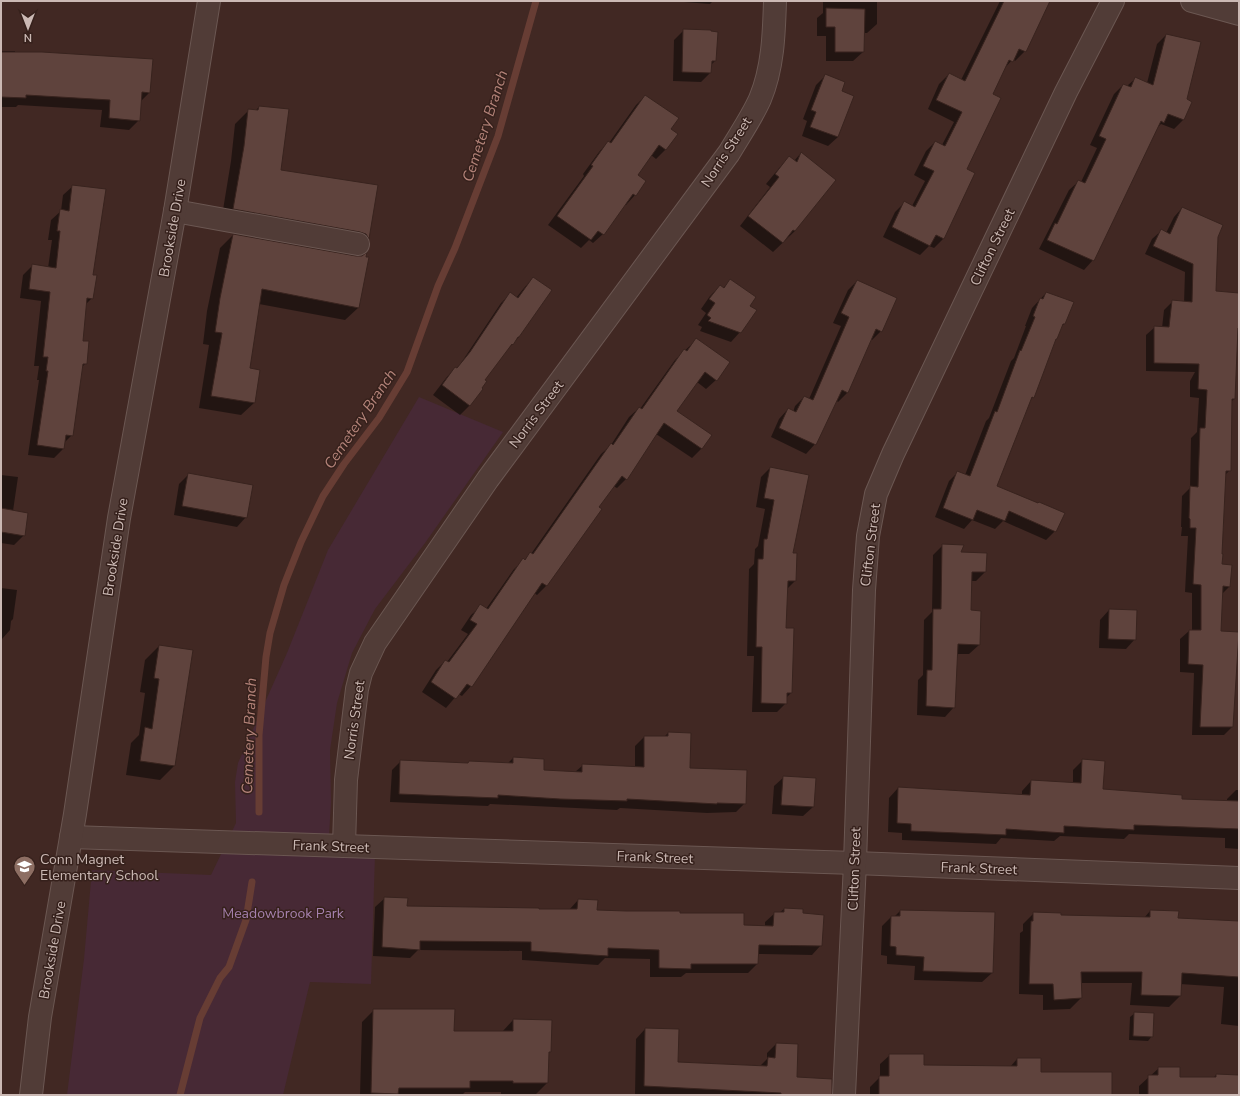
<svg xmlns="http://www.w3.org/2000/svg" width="1240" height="1096" font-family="'Nunito Sans',sans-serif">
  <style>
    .green { fill: #472935 }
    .shadow { fill: #0007 }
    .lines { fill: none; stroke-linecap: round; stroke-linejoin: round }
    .stream { stroke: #673d34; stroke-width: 7 }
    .building { fill: #5f433d; stroke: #38231e }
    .minor-casing { stroke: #6b5752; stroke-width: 24 }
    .tertiary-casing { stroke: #6b5752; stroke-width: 24 }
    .minor { stroke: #513c37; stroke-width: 22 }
    .tertiary { stroke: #513c37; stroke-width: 22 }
    .labels { text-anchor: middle; stroke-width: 3; stroke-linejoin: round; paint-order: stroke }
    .street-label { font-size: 14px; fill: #cbb9b4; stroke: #36211c }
    .poi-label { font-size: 14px; fill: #cbb9b4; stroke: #36211c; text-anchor: start }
    .park-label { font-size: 14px; fill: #a580ad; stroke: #36211c }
    .water-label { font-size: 15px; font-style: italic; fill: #b5847a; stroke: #36211c }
  </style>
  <rect width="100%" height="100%" fill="#412823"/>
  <polygon class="green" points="419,397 503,432 425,543 375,609 352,653 337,703 330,750 331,802 328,853 375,854 371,984 310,982 283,1095 67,1095 84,959 92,870 211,875 236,823 235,782 238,763 287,653 328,550"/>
  <g class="shadow">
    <polygon points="671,1 713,1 710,4"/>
    <polygon points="823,1 877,1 877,24 867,33 863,33 863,52 853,61 826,61 826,36 817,36 817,18 823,13"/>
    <polygon points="1000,1 1039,1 1025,51 1015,61 1013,59 1003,70 992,95 966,170 974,173 943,239 934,248 929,246 920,255 883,237 895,212 904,203 912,206 925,181 914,175 926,151 935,142 942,145 954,122 928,109 939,84 949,74 961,80"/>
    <polygon points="684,30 715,61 711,65 710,73 701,82 673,81 674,40"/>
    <polygon points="1166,35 1185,100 1191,102 1183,120 1174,129 1161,124 1157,128 1093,260 1084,270 1039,249 1069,190 1079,181 1081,182 1097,148 1090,145 1114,94 1123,85 1127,86 1136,78 1147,83 1157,44"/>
    <polygon points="1,51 15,51 15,52 149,93 140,102 139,120 129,130 100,127 102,110 18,105 16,107 1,107"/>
    <polygon points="825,76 841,92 838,137 828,146 802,136 807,121 803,119 816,85"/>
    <polygon points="645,96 669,130 666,149 656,159 651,155 637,176 635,195 626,205 624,204 603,234 593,243 589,240 581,248 548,225 584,176 583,174 599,152 608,142 609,143 636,105"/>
    <polygon points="259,107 280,171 377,186 368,238 355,251 221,222 231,161 235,124 249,110 255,111"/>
    <polygon points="801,153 795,231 773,252 740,226 770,187 766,184 780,167 789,157 794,161"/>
    <polygon points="73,186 92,276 92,298 85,305 81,342 86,363 81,368 72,435 64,443 63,449 54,458 28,455 39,380 37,380 39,366 34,366 41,301 20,298 23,275 33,265 48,268 52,240 48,240 51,220 61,211 63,195"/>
    <polygon points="1182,208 1213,337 1239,294 1239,337 1237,337 1234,399 1231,402 1230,470 1224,476 1221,565 1230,586 1222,594 1220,632 1232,727 1224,735 1192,735 1194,673 1180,672 1180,639 1189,631 1192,631 1192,593 1185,592 1188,536 1181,536 1182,527 1181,527 1182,496 1190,488 1191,438 1197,432 1199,398 1190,397 1190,381 1195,372 1146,371 1146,335 1155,327 1162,328 1164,310 1173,301 1184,303 1185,272 1145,254 1152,239 1161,231 1166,233 1174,217"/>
    <polygon points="233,235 358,308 345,320 259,304 249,369 254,403 241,415 199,408 209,345 203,344 207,311 220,248"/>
    <polygon points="533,278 519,337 506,351 484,380 470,405 460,415 433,395 446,378 455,368 456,369 461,363 501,303 510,294 516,298 524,288"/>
    <polygon points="730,281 749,306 740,332 731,342 700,331 702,327 698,325 706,313 701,309 710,296 720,286 723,288"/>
    <polygon points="857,281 881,331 872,340 870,339 847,393 838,402 836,400 815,444 806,454 771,437 779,419 788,409 793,412 795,406 804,397 809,399 841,326 833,323 848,290"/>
    <polygon points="1046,293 1064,324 1061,327 1055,340 1033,397 1030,401 996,487 1055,531 1046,540 1003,521 995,529 972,520 964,529 935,517 949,481 958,472 965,475 986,421 989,418 1011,361 1014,358 1026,326 1025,326 1032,308"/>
    <polygon points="696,340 716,380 706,389 697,382 675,411 710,435 701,449 692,458 656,434 626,479 617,488 613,486 597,507 577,542 546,586 537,595 534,593 471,686 462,696 458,694 446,708 422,692 436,670 445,661 447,662 468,634 461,630 471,615 481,606 486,609 514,569 531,554 601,454 611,445 629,417 639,408 640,409 675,360"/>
    <polygon points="770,468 795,581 787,589 785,629 791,693 786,698 786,703 777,712 752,712 754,656 747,656 749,569 754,564 755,549 758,546 765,509 756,507 761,477"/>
    <polygon points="1,475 18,477 13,511 24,535 14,545 1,543"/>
    <polygon points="188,475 246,517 237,527 174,515 179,484"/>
    <polygon points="943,545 960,553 985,572 976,581 971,581 970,611 979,645 969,654 957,654 954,707 945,717 917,715 918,680 923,675 924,620 932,612 933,555"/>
    <polygon points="1,588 17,590 13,619 11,621 10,630 2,639"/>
    <polygon points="1109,610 1135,639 1126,649 1099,648 1100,620"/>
    <polygon points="159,646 192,651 174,766 160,780 126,775 131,743 139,735 145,693 140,692 145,660"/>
    <polygon points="668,733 689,769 745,803 736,812 707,813 620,808 617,810 490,804 488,806 390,802 392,770 401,761 467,764 469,762 508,763 513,758 543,771 575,772 582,766 635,767 635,746 644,737 664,737"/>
    <polygon points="1083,760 1102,790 1180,800 1227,802 1227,799 1236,790 1239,790 1239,849 1225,848 1225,838 1129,834 1124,839 1060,836 1054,841 1001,838 996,844 902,840 902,833 888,832 889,798 898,788 1022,795 1022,791 1031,781 1073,784 1073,770"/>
    <polygon points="784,777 813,807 803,816 772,814 774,786"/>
    <polygon points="385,898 406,907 538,910 569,910 578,900 596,911 679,914 743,926 765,927 765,922 775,913 779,913 784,909 802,914 821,945 812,955 758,954 758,963 748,973 686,973 681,977 650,977 650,959 605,958 598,965 522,960 522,951 418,950 410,958 373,956 375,907"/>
    <polygon points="900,911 992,973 982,982 914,980 915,966 887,964 887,956 881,955 882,926 891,917 894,917"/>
    <polygon points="1150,911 1176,919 1239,922 1239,1026 1221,1024 1224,987 1180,984 1180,996 1169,1007 1130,1005 1132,983 1080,983 1081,998 1070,1009 1043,1010 1043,995 1019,994 1020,933 1023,931 1023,924 1034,913 1060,916 1144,918"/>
    <polygon points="374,1010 453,1032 502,1032 513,1020 550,1051 548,1054 547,1083 536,1094 501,1094 501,1092 465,1092 462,1095 360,1095 362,1022"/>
    <polygon points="1135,1013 1152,1036 1148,1041 1129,1040 1130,1017"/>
    <polygon points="645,1029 677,1063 759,1067 767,1059 767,1053 776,1044 807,1095 635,1095 636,1039"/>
    <polygon points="890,1055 923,1066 1010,1067 1017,1059 1040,1073 1111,1095 870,1095 870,1087 880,1077 880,1064"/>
    <polygon points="1159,1068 1179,1078 1213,1078 1216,1075 1239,1076 1239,1095 1139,1095 1139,1086"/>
  </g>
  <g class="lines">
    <g class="stream">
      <polyline points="259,812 259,735 266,657 270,633 284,585 301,542 323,496 344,464 379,418 407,372 438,286 455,248 498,136 536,1"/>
      <polyline points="180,1095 200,1018 220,978 229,967 246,920 252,882"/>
    </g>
  </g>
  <g class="building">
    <polygon points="1004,1 1050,1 1026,52 1019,49 1013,62 1009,60 993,94 1001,98 967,169 975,173 944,239 936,235 930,246 892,227 904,201 915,207 934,171 923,166 935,141 945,146 962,112 936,100 949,73 965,81"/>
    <polygon points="826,8 865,9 864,52 835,52 835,27 826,27"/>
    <polygon points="683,29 711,30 711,31 718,32 716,61 712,61 711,73 682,72"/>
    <polygon points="1166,34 1201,42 1187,99 1192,102 1184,120 1168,114 1164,123 1161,121 1094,261 1047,240 1055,223 1057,224 1078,180 1085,183 1106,139 1099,136 1123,84 1131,87 1135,77 1153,85"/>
    <polygon points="1,52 42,52 153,59 150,93 142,92 140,121 109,118 110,100 26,95 26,98 1,97"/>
    <polygon points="825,74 845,82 842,91 854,96 838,137 810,127 816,112 811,110"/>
    <polygon points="645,95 679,118 671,129 678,134 666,150 659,145 638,175 646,181 636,196 633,194 604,235 598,231 591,240 557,216 593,166 591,165 608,141 611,143"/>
    <polygon points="259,106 289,109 281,170 378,185 369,239 366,234 360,232 233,209 244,146 248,109 258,110"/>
    <polygon points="801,152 836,180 795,231 793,230 783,243 748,216 779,177 775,174 789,156 797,162"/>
    <polygon points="72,185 106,189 93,275 97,275 93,299 87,298 83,341 89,341 87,364 83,364 73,436 66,435 64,449 37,445 48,371 46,371 48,357 43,357 50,292 29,289 32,264 56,268 60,231 57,231 60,209 69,211"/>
    <polygon points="1182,207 1223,225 1218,237 1216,291 1239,293 1239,328 1238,328 1235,399 1232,399 1231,471 1226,471 1222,554 1223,554 1222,564 1232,565 1230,587 1223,586 1221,631 1239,632 1233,727 1200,727 1203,665 1188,664 1189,630 1201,630 1201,585 1193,584 1196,528 1190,528 1190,519 1189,518 1190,486 1198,487 1200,428 1205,428 1207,390 1198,389 1199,364 1154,363 1154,326 1169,327 1172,300 1192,302 1193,264 1153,246 1161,229 1170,234"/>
    <polygon points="233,234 356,256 362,256 367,252 366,257 369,257 359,308 262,289 250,368 260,370 255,403 211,396 222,333 215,332 220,298"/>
    <polygon points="533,277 552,290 519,337 518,337 513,345 512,344 485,380 487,381 482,388 483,389 470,406 442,385 455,367 457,368 470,352 510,292 518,298"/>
    <polygon points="730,279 756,297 750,306 757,310 741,333 708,321 711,318 707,315 715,303 709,299 720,285 724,288"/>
    <polygon points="857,280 897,298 882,332 876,329 848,393 842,390 816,445 779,428 788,408 796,412 804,396 813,400 849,317 841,313"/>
    <polygon points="1046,292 1074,302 1065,324 1063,324 1057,339 1056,339 1034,398 1032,397 997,486 1038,503 1039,502 1065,513 1056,532 1009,511 1005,521 977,510 973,520 943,508 957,471 970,476 995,411 997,412 1020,350 1021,351 1035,317 1033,316 1040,298 1043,299"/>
    <polygon points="696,338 730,362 717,381 705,372 677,411 712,435 702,449 664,423 627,480 622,476 599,507 602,509 547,586 542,583 472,687 467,684 456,699 431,682 445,660 449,662 477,624 470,620 480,604 488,609 523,558 525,560 530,552 533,554 611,443 613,445 639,407 642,409 684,349 687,351"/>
    <polygon points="770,467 809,475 793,553 797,553 796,581 788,581 786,628 794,628 792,693 787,693 787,704 761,703 762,647 756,647 758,559 763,559 764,539 767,539 774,500 764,498"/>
    <polygon points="188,473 253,485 247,518 182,506"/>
    <polygon points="1,508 28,513 25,536 1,532"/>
    <polygon points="942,544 964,545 961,552 987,553 986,572 972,572 971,610 981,611 980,645 958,644 955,708 926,706 927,670 932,670 933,609 941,609"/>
    <polygon points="1109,609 1137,610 1136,640 1108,639"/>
    <polygon points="159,645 193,650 175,766 140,761 145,727 152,729 159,679 154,678"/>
    <polygon points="668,732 691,733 690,768 747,770 746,804 717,803 717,804 627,799 627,801 560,799 498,795 498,798 399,794 400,760 468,763 469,761 513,763 513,757 544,759 544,770 582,772 582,764 644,767 644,736 668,736"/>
    <polygon points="1082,759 1105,761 1103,789 1182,795 1182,799 1239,801 1239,829 1134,825 1134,830 1064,826 1064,833 1006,829 1006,835 911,831 911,824 897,823 898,787 1030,795 1031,780 1081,783"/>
    <polygon points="783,776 816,778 814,807 781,805"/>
    <polygon points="384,897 408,898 407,906 539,908 539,909 577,909 578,899 598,900 597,910 626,911 680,911 680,913 744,913 744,925 773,926 774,912 784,912 784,908 803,909 803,913 824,915 822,946 759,945 758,964 691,964 691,969 659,968 659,950 608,948 608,956 531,951 531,942 420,941 420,950 382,947"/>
    <polygon points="900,910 995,912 993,973 923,971 924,957 896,955 896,947 890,946 891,916 900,916"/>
    <polygon points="1150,910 1179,911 1178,918 1239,921 1239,977 1182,973 1181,996 1141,995 1142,972 1081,972 1082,998 1054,1000 1053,984 1029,984 1031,921 1033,921 1033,912 1061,913 1061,915 1150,917"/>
    <polygon points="373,1009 455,1009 454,1031 513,1031 513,1019 552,1020 551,1052 549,1052 548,1083 513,1083 513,1081 470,1081 470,1088 399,1088 398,1094 371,1093"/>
    <polygon points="1134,1012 1154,1013 1153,1037 1133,1036"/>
    <polygon points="645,1028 679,1029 678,1062 767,1066 768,1057 775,1058 776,1043 798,1044 797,1077 832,1079 832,1095 781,1095 781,1093 644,1086"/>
    <polygon points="889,1054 924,1054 924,1065 1017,1066 1017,1058 1041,1058 1041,1072 1112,1072 1112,1095 879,1095 879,1076 889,1076"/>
    <polygon points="1158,1067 1180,1067 1180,1077 1216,1077 1216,1074 1239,1075 1239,1095 1148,1095 1148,1075 1158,1075"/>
  </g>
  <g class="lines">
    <defs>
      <g id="minor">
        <polyline points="1192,1 1239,14"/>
        <polyline points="175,211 358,244"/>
        <polyline points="71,837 855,863 1239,878"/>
        <path d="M344 846 346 780 357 689 361 673 375 643 488 479 729 153C739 136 752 117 760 99 773 68 774 34 775 1"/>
        <polyline points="844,1095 855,863 864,590 868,536 876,494 893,454 1066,92 1113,1"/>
      </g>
      <polyline id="tertiary" points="31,1095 40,1017 75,814 119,518 175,211 209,1"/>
    </defs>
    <use href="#minor" class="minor-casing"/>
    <use href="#tertiary" class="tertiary-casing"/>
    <use href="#minor" class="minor"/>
    <use href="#tertiary" class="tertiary"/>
  </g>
  <defs>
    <symbol id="school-pin" viewBox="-11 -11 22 30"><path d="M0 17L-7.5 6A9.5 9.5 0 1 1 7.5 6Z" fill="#8d6e63" stroke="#36211c"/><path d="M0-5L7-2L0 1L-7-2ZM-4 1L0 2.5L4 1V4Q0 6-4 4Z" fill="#fff"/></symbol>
  </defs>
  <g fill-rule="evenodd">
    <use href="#school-pin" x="12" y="854" width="25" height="34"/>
  </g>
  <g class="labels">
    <g class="street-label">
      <text transform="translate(726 152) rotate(-57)" y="5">Norris Street</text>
      <text transform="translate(172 228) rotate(-80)" y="5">Brookside Drive</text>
      <text transform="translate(992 247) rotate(-64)" y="5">Clifton Street</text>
      <text transform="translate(536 414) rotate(-53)" y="5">Norris Street</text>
      <text transform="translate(870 545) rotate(-83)" y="5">Clifton Street</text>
      <text transform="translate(115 547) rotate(-81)" y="5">Brookside Drive</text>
      <text transform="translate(354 720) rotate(-82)" y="5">Norris Street</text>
      <text transform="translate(331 846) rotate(2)" y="5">Frank Street</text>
      <text transform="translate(655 857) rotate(2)" y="5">Frank Street</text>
      <text transform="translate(979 868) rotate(2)" y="5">Frank Street</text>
      <text transform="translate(854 869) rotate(-88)" y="5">Clifton Street</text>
      <text transform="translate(52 950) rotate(-80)" y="5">Brookside Drive</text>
    </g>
    <g class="poi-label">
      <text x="40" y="864">Conn Magnet<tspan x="40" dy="16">Elementary School</tspan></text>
    </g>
    <g class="park-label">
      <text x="283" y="918">Meadowbrook Park</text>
    </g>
    <g class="water-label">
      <text transform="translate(485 126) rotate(-72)" y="5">Cemetery Branch</text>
      <text transform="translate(360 419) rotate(-56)" y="5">Cemetery Branch</text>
      <text transform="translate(249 736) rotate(-88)" y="5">Cemetery Branch</text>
    </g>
  </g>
  <rect width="1240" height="1096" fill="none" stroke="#cbb9b4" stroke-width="4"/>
  <g transform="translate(28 28) rotate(180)" stroke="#36211c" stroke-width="3" paint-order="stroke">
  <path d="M0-3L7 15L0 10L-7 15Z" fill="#cbb9b4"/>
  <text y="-6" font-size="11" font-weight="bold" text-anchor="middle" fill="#cbb9b4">N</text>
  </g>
</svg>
